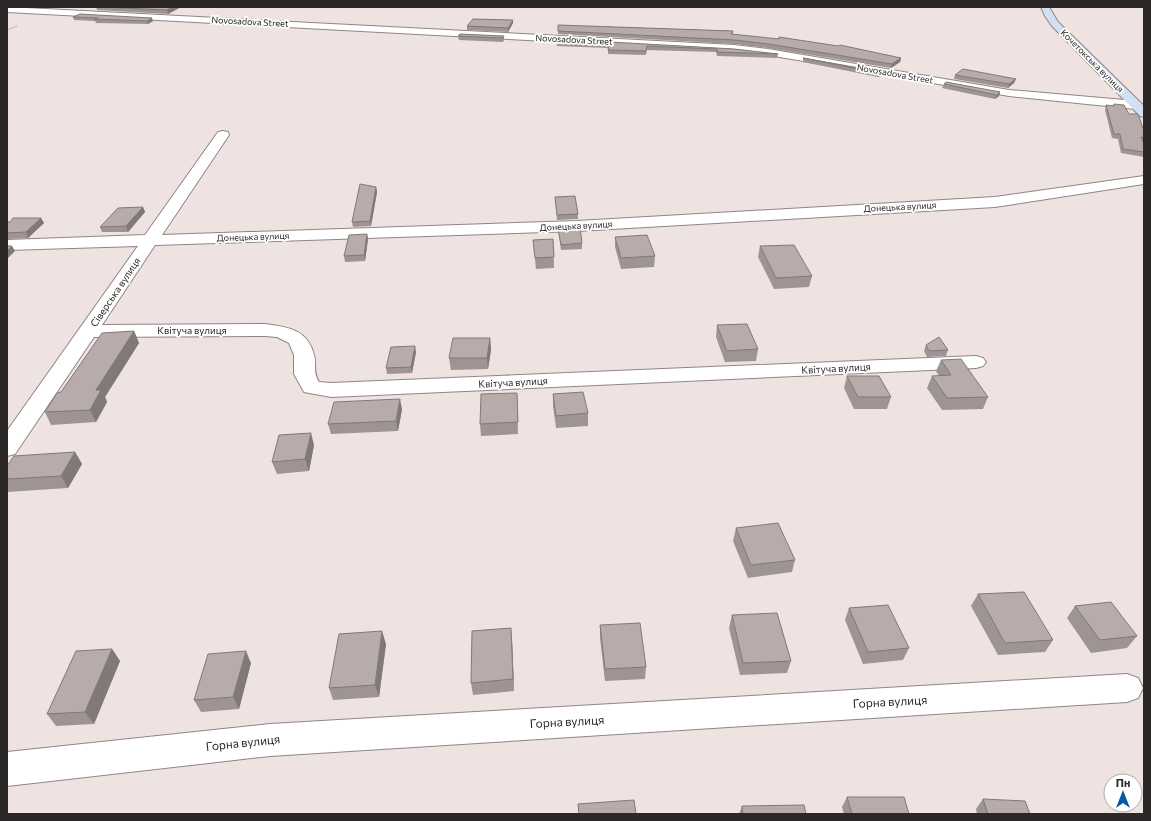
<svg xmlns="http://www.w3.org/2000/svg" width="1151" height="821" font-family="Commissioner,sans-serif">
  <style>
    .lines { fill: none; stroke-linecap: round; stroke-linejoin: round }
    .minor-casing { stroke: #908585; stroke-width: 2 }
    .secondary-casing { stroke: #908585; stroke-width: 2 }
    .path { stroke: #9c9493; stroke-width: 1; stroke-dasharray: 1.5 1; stroke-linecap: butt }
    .minor { fill: #fff; fill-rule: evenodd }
    .secondary { fill: #d1e0f2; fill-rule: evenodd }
    .wall { fill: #9e9493 }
    .shaded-wall { fill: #817878 }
    .building { fill: #b8acab; stroke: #817878 }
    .labels { text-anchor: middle; stroke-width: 3.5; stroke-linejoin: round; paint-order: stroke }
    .far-street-label { font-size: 9px; fill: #2c2828; stroke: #fff }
    .street-label { font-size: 10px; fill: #2c2828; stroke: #fff }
    .near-street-label { font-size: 12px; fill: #2c2828; stroke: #fff }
  </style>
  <rect width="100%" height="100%" fill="#efe3e2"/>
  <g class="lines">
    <defs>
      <g id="minor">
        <polygon points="7,7 734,45 768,49 1009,90 1136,101 1140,102 1142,105 1140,108 1136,109 1009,96 768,55 734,51 7,12"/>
        <path d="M223 131 228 132 229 135 162 235 577 221 995 197 1144 176V184L995 207 577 231 155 245 102 325 265 324C287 327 308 329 314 355 317 366 312 370 319 382L331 383 976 356 983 358 986 362 983 366 976 368 331 397 304 392 294 374V355L289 343 277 337 265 336 94 337 15 454 7 456V431L138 246 7 250V240L145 235 218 132Z"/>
        <polygon points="1127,674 1138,678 1143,688 1138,698 1127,702 270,756 7,786 7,752 270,724"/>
      </g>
      <polygon id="secondary" points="1041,7 1049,7 1058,22 1144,106 1144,117 1140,116 1052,26 1045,16"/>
    </defs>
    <use href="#minor" class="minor-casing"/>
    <use href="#secondary" class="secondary-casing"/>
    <polyline class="path" points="7,30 17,26"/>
    <use href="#minor" class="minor"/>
    <use href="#secondary" class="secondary"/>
  </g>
  <g class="wall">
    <polygon points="96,7 181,7 168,14 97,10"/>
    <polygon points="80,14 153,21 148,24 96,23 95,21 74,20 73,17"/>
    <polygon points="513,20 513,23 508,32 467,30 467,26"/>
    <polygon points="558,25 733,31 733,34 901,58 900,62 891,68 768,48 734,44 558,34"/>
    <polygon points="458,36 504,36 504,40 503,42 459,40"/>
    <polygon points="557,39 734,49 778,54 777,58 717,56 716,52 647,50 646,55 608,54 608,48 557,46"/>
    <polygon points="803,58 882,72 881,76 878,77 803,62"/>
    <polygon points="955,75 1016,79 1014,83 1008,88 954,79"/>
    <polygon points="944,84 1000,92 999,96 995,99 942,88"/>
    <polygon points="1114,104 1129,114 1144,131 1144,143 1143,142 1144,157 1121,153 1118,139 1112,138 1105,110 1106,105 1112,106"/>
    <polygon points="376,187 377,192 371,226 353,227 352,222"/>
    <polygon points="555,197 578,214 578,219 557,220"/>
    <polygon points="143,207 145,212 128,232 102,232 100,227"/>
    <polygon points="41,218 44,223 28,238 7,239 7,222"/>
    <polygon points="558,228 582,243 582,249 561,250"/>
    <polygon points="367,234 368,239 365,261 345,262 344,256"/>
    <polygon points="615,237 655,256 654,267 621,269 615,247"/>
    <polygon points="553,239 554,268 536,269 533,240"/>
    <polygon points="760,246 812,276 809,287 774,289 758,257"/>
    <polygon points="717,325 758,349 756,361 725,362 716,337"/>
    <polygon points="134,331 139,343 105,397 107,402 96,422 51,425 45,412 61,392"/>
    <polygon points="490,338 491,350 488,369 451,370 449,358"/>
    <polygon points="926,345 948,350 946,356 927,357 924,351"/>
    <polygon points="416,352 412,373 387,374 386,368"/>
    <polygon points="941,360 988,397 983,409 942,410 927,388 932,376 939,376 936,371"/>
    <polygon points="847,376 891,397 887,409 854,409 844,388"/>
    <polygon points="517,393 518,434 481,436 480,424"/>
    <polygon points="553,394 588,413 588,426 556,428 553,406"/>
    <polygon points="402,409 398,431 331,434 328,424"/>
    <polygon points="314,445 309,471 277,474 272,462"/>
    <polygon points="75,452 82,464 68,488 7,492 7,466"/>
    <polygon points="736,528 795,560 792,572 748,578 733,541"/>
    <polygon points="978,594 1053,640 1045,652 998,655 971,606"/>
    <polygon points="1075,606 1137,636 1127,648 1091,653 1067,618"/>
    <polygon points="849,608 909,648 903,660 863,664 845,620"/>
    <polygon points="732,615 791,661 787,673 740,675 729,628"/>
    <polygon points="600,625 646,667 645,679 605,681 600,638"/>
    <polygon points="512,640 514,691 473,695 471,683"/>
    <polygon points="386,644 379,697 333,700 329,688"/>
    <polygon points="112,649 120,661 94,724 56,726 47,714"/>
    <polygon points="251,663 239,709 201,712 194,700"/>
    <polygon points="847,797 909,814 844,814 842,807"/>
    <polygon points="983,799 1030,814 977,814 976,809"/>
    <polygon points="742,806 806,814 739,814"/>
  </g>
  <g class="shaded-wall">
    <polygon points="173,7 181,7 168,14 167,10"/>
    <polygon points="152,18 153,21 148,24 147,21"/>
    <polygon points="513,20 513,23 508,32 508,28"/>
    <polygon points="901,58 900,62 891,68 892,64"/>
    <polygon points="882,72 881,76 878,77 879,73"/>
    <polygon points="1016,79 1014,83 1008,88 1009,84"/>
    <polygon points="1000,92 999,96 995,99 997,95"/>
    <polygon points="376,187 377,192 371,226 370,221"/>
    <polygon points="143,207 145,212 128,232 126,226"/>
    <polygon points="41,218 44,223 28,238 26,232"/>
    <polygon points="367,234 368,239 365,261 364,255"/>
    <polygon points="12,246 15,251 7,259 7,251"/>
    <polygon points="134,331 139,343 105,397 107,402 96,422 90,410 96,390"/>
    <polygon points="490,338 491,350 488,369 487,358"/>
    <polygon points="415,346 416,352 412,373 411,367"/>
    <polygon points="400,399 402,409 398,431 396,421"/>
    <polygon points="311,433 314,445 309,471 305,459"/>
    <polygon points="75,452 82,464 68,488 61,476"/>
    <polygon points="511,628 512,640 514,691 513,679"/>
    <polygon points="382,631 386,644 379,697 375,685"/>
    <polygon points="112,649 120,661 94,724 85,712"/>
    <polygon points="246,651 251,663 239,709 233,697"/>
  </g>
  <g class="building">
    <polygon points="100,7 173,7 167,10"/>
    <polygon points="80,14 152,18 147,21 94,19 98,18 73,17"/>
    <polygon points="473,19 513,20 508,28 467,26"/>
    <polygon points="558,25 733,31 731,34 779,39 779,37 838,46 840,45 901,58 892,64 769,44 735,40 558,31"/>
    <polygon points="460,34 504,36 503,38 458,36"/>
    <polygon points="557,39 734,49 778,54 717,52 717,49 647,46 646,51 608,50 609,44 557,42"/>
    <polygon points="803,58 882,72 879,73"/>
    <polygon points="963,69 1016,79 1009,84 955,75"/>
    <polygon points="946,82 1000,92 997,95 944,84"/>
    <polygon points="1114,104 1124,105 1129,114 1138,114 1144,131 1144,138 1141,137 1144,144 1144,152 1123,149 1120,134 1114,134 1106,105 1114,106"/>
    <polygon points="360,184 376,187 370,221 352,222"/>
    <polygon points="575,196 578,214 557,215 555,197"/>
    <polygon points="143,207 126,226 100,227 118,208"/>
    <polygon points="13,218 41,218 26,232 7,233 7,222 10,222"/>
    <polygon points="580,227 582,243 561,245 558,228"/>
    <polygon points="367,234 364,255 344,256 349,235"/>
    <polygon points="647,235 655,256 621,258 615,237"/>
    <polygon points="553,239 554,257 535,258 533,240"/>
    <polygon points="794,245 812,276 776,278 760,246"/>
    <polygon points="7,246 12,246 7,251"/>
    <polygon points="747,324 758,349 727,351 717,325"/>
    <polygon points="134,331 96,390 101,390 90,410 45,412 57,393 61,392 102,333"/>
    <polygon points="939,337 948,350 929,351 926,345"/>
    <polygon points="453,338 490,338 487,358 449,358"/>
    <polygon points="415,346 411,367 386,368 391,347"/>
    <polygon points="961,359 988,397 947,398 932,376 951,375 941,360"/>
    <polygon points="847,376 879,376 891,397 858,397"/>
    <polygon points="583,392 588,413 556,416 553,394"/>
    <polygon points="517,393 518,422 480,424 481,394"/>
    <polygon points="400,399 396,421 328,424 334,402"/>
    <polygon points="311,433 305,459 272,462 279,435"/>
    <polygon points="75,452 61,476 7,479 7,466 14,456"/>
    <polygon points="778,523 795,560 751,565 736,528"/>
    <polygon points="1024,592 1053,640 1005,643 978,594"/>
    <polygon points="1111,602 1137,636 1100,640 1075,606"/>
    <polygon points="888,605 909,648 868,652 849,608"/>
    <polygon points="777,613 791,661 743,663 732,615"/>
    <polygon points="640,623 646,667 605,669 600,625"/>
    <polygon points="511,628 513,679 471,683 472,631"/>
    <polygon points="382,631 375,685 329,688 339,634"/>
    <polygon points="112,649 85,712 47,714 76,651"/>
    <polygon points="246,651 233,697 194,700 208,654"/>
    <polygon points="847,797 904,797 909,814 852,814"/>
    <polygon points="983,799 1025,801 1030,814 988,814"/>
    <polygon points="634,800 636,814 579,814 578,804"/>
    <polygon points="804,805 806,814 743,814 742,806"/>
  </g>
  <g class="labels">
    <g class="far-street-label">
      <text transform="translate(250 22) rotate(3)" y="3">Novosadova Street</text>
      <text transform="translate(574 40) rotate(3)" y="3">Novosadova Street</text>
      <text transform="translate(1092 61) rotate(45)" y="3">Кочетокська вулиця</text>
      <text transform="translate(895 74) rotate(10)" y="3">Novosadova Street</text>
      <text transform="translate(900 207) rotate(-3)" y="3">Донецька вулиця</text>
      <text transform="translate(576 226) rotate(-3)" y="3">Донецька вулиця</text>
      <text transform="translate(253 237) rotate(-2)" y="3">Донецька вулиця</text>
    </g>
    <g class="street-label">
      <text transform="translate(115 292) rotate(-56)" y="4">Сіверська вулиця</text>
      <text x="192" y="334">Квітуча вулиця</text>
      <text transform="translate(836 368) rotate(-3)" y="4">Квітуча вулиця</text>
      <text transform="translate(513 382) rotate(-3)" y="4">Квітуча вулиця</text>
    </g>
    <g class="near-street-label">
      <text transform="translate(890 702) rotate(-3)" y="4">Горна вулиця</text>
      <text transform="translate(567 722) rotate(-3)" y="4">Горна вулиця</text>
      <text transform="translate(243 743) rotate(-6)" y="4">Горна вулиця</text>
    </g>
  </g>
  <rect width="1151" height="821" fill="none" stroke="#2c2828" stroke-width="16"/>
  <g transform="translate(1123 793)"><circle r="19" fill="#ffffff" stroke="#aba9a9"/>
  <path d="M0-3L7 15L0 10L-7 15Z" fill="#0458a7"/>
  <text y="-6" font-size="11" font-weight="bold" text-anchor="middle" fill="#2c2828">Пн</text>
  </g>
</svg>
